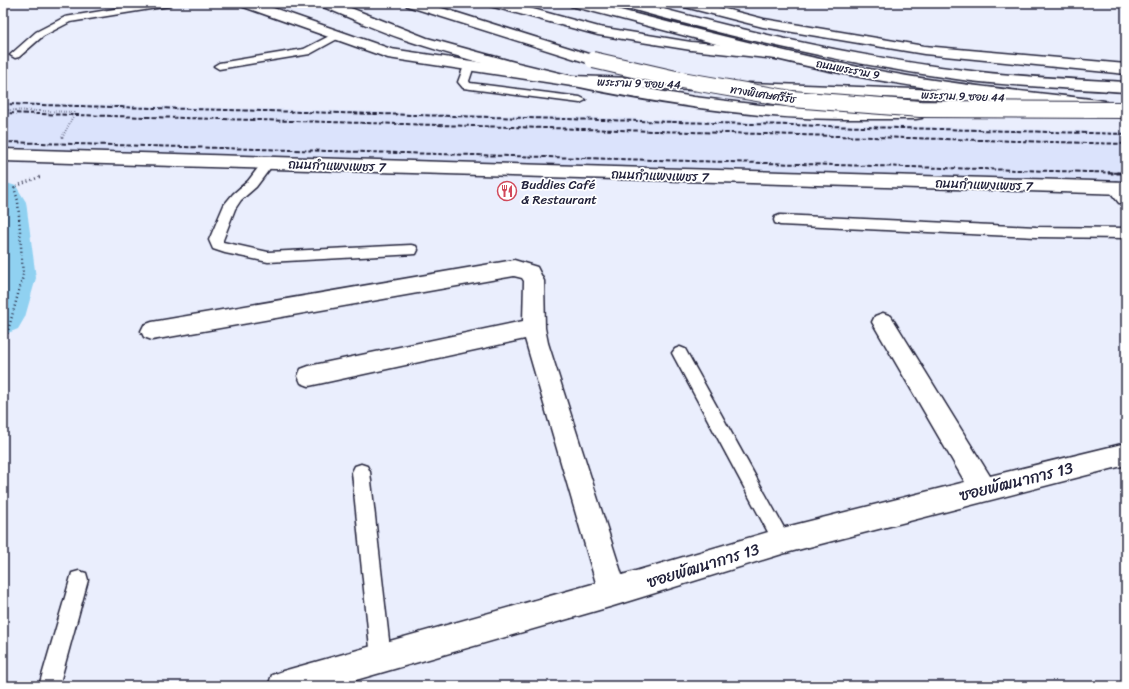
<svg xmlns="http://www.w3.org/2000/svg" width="1129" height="689" font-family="Sriracha,'Playpen Sans Thai',sans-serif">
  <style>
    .built { fill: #dbe3fc }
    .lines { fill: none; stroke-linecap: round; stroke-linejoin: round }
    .river { fill: #90d1f1; fill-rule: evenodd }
    .lane-casing { stroke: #22223b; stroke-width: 3 }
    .street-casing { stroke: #22223b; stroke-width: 3 }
    .secondary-casing { stroke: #22223b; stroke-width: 3 }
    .primary-casing { stroke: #22223b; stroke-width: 3 }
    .highway-casing { stroke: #22223b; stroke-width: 3 }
    .path-far1 { stroke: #22223b; stroke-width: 2; stroke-dasharray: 0.5 2; stroke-linecap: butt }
    .path { stroke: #22223b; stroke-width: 2.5; stroke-dasharray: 1 3; stroke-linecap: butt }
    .lane { fill: #fff; fill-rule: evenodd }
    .street { fill: #fff; fill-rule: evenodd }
    .secondary { fill: #fff; fill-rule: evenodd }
    .primary { fill: #fff; fill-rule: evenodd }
    .highway { fill: #fff; fill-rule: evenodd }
    .rail-far1 { stroke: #22223b; stroke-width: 2; stroke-dasharray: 4.5 2; stroke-linecap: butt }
    .rail { stroke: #22223b; stroke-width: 3; stroke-dasharray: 5.5 3; stroke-linecap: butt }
    .highway-bridge-casing { stroke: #22223b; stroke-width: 18; stroke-linecap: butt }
    .highway-bridge { stroke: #fff; stroke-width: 16 }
    .labels { text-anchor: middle; stroke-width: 3.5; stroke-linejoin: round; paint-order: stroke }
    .far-street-label { font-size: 11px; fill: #22223b; stroke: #fff }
    .street-label { font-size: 13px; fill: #22223b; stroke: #fff }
    .poi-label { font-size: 13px; fill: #22223b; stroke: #fff; text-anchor: start }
    .near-street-label { font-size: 16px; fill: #22223b; stroke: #fff }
  </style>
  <rect width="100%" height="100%" fill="#eaeefd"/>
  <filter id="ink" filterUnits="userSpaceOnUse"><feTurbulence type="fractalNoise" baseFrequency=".025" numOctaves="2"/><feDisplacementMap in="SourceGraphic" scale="8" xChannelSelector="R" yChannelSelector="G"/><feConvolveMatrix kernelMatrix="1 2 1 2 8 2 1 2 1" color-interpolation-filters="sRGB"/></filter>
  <g filter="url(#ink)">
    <polygon class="built" points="3,102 1126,132 1126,188 3,153"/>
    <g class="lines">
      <polygon class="river" points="3,182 16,186 26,202 36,278 25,317 18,329 3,335"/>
      <defs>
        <g id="lane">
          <polygon points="151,3 174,3 169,6 70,22 43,36 19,57 15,58 10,55 36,32 65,17"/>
          <polygon points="337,32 341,33 342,35 341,37 310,54 219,69 214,66 219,63 304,49"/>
          <polygon points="469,63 474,66 469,81 470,83 580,97 586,100 580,103 463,88 458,82 464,66"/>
          <polygon points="268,159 272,160 274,163 256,187 241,200 235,209 223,240 223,242 268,252 411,245 416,246 418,250 416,254 268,262 225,253 213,249 209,240 224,205 233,194 248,181 264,160"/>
          <polygon points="780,215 1036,227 1126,228 1126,238 1036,237 780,225 775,223 774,220 775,217"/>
          <polygon points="680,347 685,349 788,535 791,541 788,547 782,550 776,547 672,353 675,349"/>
          <polygon points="361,464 367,466 370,472 391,658 388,665 381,668 374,665 371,658 352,472 355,466"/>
          <polygon points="79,571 86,573 88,580 59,686 39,686 70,580 72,573"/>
        </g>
        <g id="street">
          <polygon points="239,3 259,3 391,49 572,76 694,80 700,82 702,85 700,88 694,90 572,86 388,58 241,6"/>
          <polygon points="748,83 1024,93 1030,95 1032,98 1030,101 1024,103 742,91 740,88 742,85"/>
          <polygon points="1116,182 1122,184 1126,187 1126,204 1119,203 1107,188 1110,184"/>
          <polygon points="514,260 537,267 544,281 545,328 548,343 622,575 782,528 965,482 872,322 875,316 883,313 891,316 990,476 1126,443 1126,465 782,554 613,606 335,686 268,686 272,675 283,671 596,583 525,339 309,386 301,383 298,376 301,369 309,366 523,321 524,281 522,278 514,276 152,340 144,337 141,331 144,325 152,322"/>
        </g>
        <polygon id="secondary" points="3,149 1126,182 1126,194 3,161"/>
        <g id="primary">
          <path d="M569 3H593C684 26 776 51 869 69 945 84 1022 91 1099 100L1105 101 1107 105 1105 109 1099 110C1023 101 947 92 871 79 770 61 671 31 571 6Z"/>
          <polygon points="679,3 702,3 764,19 924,46 1126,64 1126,74 924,54 763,27 681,6"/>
        </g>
        <g id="highway">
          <path d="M319 3H338L427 38 518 63 572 76 694 97 760 105 822 109H916L922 110 924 114 922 118 916 119C864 119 812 120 760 115 646 104 527 79 418 44 385 34 353 19 321 6Z"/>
          <polygon points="405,3 426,3 598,57 601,60 598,63 593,65 588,63 407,6"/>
          <polygon points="488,3 511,3 599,27 691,42 777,49 782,51 785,54 782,57 777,59 691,50 598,35 490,6"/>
          <path d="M618 3H641C746 32 854 56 963 70 1017 77 1072 79 1126 82V92C1072 88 1017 87 963 80 847 64 733 38 620 6Z"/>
        </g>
      </defs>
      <use href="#lane" class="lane-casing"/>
      <use href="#street" class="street-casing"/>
      <use href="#secondary" class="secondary-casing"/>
      <use href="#primary" class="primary-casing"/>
      <use href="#highway" class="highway-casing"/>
      <polyline class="path-far1" points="3,110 75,112 62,138"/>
      <polyline class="path" points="3,349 23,276 18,201 14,187 42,176"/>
      <use href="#lane" class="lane"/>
      <use href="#street" class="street"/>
      <use href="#secondary" class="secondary"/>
      <use href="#primary" class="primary"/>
      <use href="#highway" class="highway"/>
      <g class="rail-far1">
        <polyline points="3,104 1126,134"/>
        <polyline points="3,113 1126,144"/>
        <polyline points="3,142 1126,173"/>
      </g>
      <polyline class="rail" points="1108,173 1126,173"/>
      <defs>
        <polyline id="highway-bridge" points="593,60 676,79 792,99 920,109 1126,110"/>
      </defs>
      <use href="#highway-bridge" class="highway-bridge-casing"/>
      <use href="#highway-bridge" class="highway-bridge"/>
    </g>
  </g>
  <defs>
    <symbol id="restaurant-ring" viewBox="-11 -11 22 22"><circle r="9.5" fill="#fff" stroke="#d1495b" stroke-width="1.5"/><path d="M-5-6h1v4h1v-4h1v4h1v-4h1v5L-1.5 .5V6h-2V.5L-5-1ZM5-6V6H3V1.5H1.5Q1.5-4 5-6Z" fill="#d1495b"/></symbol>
  </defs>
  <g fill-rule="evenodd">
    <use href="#restaurant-ring" x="496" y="180" width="22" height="22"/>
  </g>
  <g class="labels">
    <g class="far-street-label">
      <text transform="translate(848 69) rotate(11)" y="4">ถนนพระราม 9</text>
      <text transform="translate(639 83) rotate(2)" y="4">พระราม 9 ซอย 44</text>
      <text transform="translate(763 94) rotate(9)" y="4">ทางพิเศษศรีรัช</text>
      <text transform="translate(963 96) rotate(2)" y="4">พระราม 9 ซอย 44</text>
    </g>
    <g class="street-label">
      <text transform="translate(337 165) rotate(2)" y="5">ถนนกำแพงเพชร 7</text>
      <text transform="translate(660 175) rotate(2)" y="5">ถนนกำแพงเพชร 7</text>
      <text transform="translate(984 184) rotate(2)" y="5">ถนนกำแพงเพชร 7</text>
    </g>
    <g class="poi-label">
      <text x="521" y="189">Buddies Café<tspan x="521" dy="15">&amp; Restaurant</tspan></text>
    </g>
    <g class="near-street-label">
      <text transform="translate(1016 481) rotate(-14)" y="6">ซอยพัฒนาการ 13</text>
      <text transform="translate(703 565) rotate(-17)" y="6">ซอยพัฒนาการ 13</text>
    </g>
  </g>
  <rect width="1129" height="689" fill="none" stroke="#fff" stroke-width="16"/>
  <rect x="8" y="8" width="1113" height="673" fill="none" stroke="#22223b" stroke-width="1.5" filter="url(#ink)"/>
</svg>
